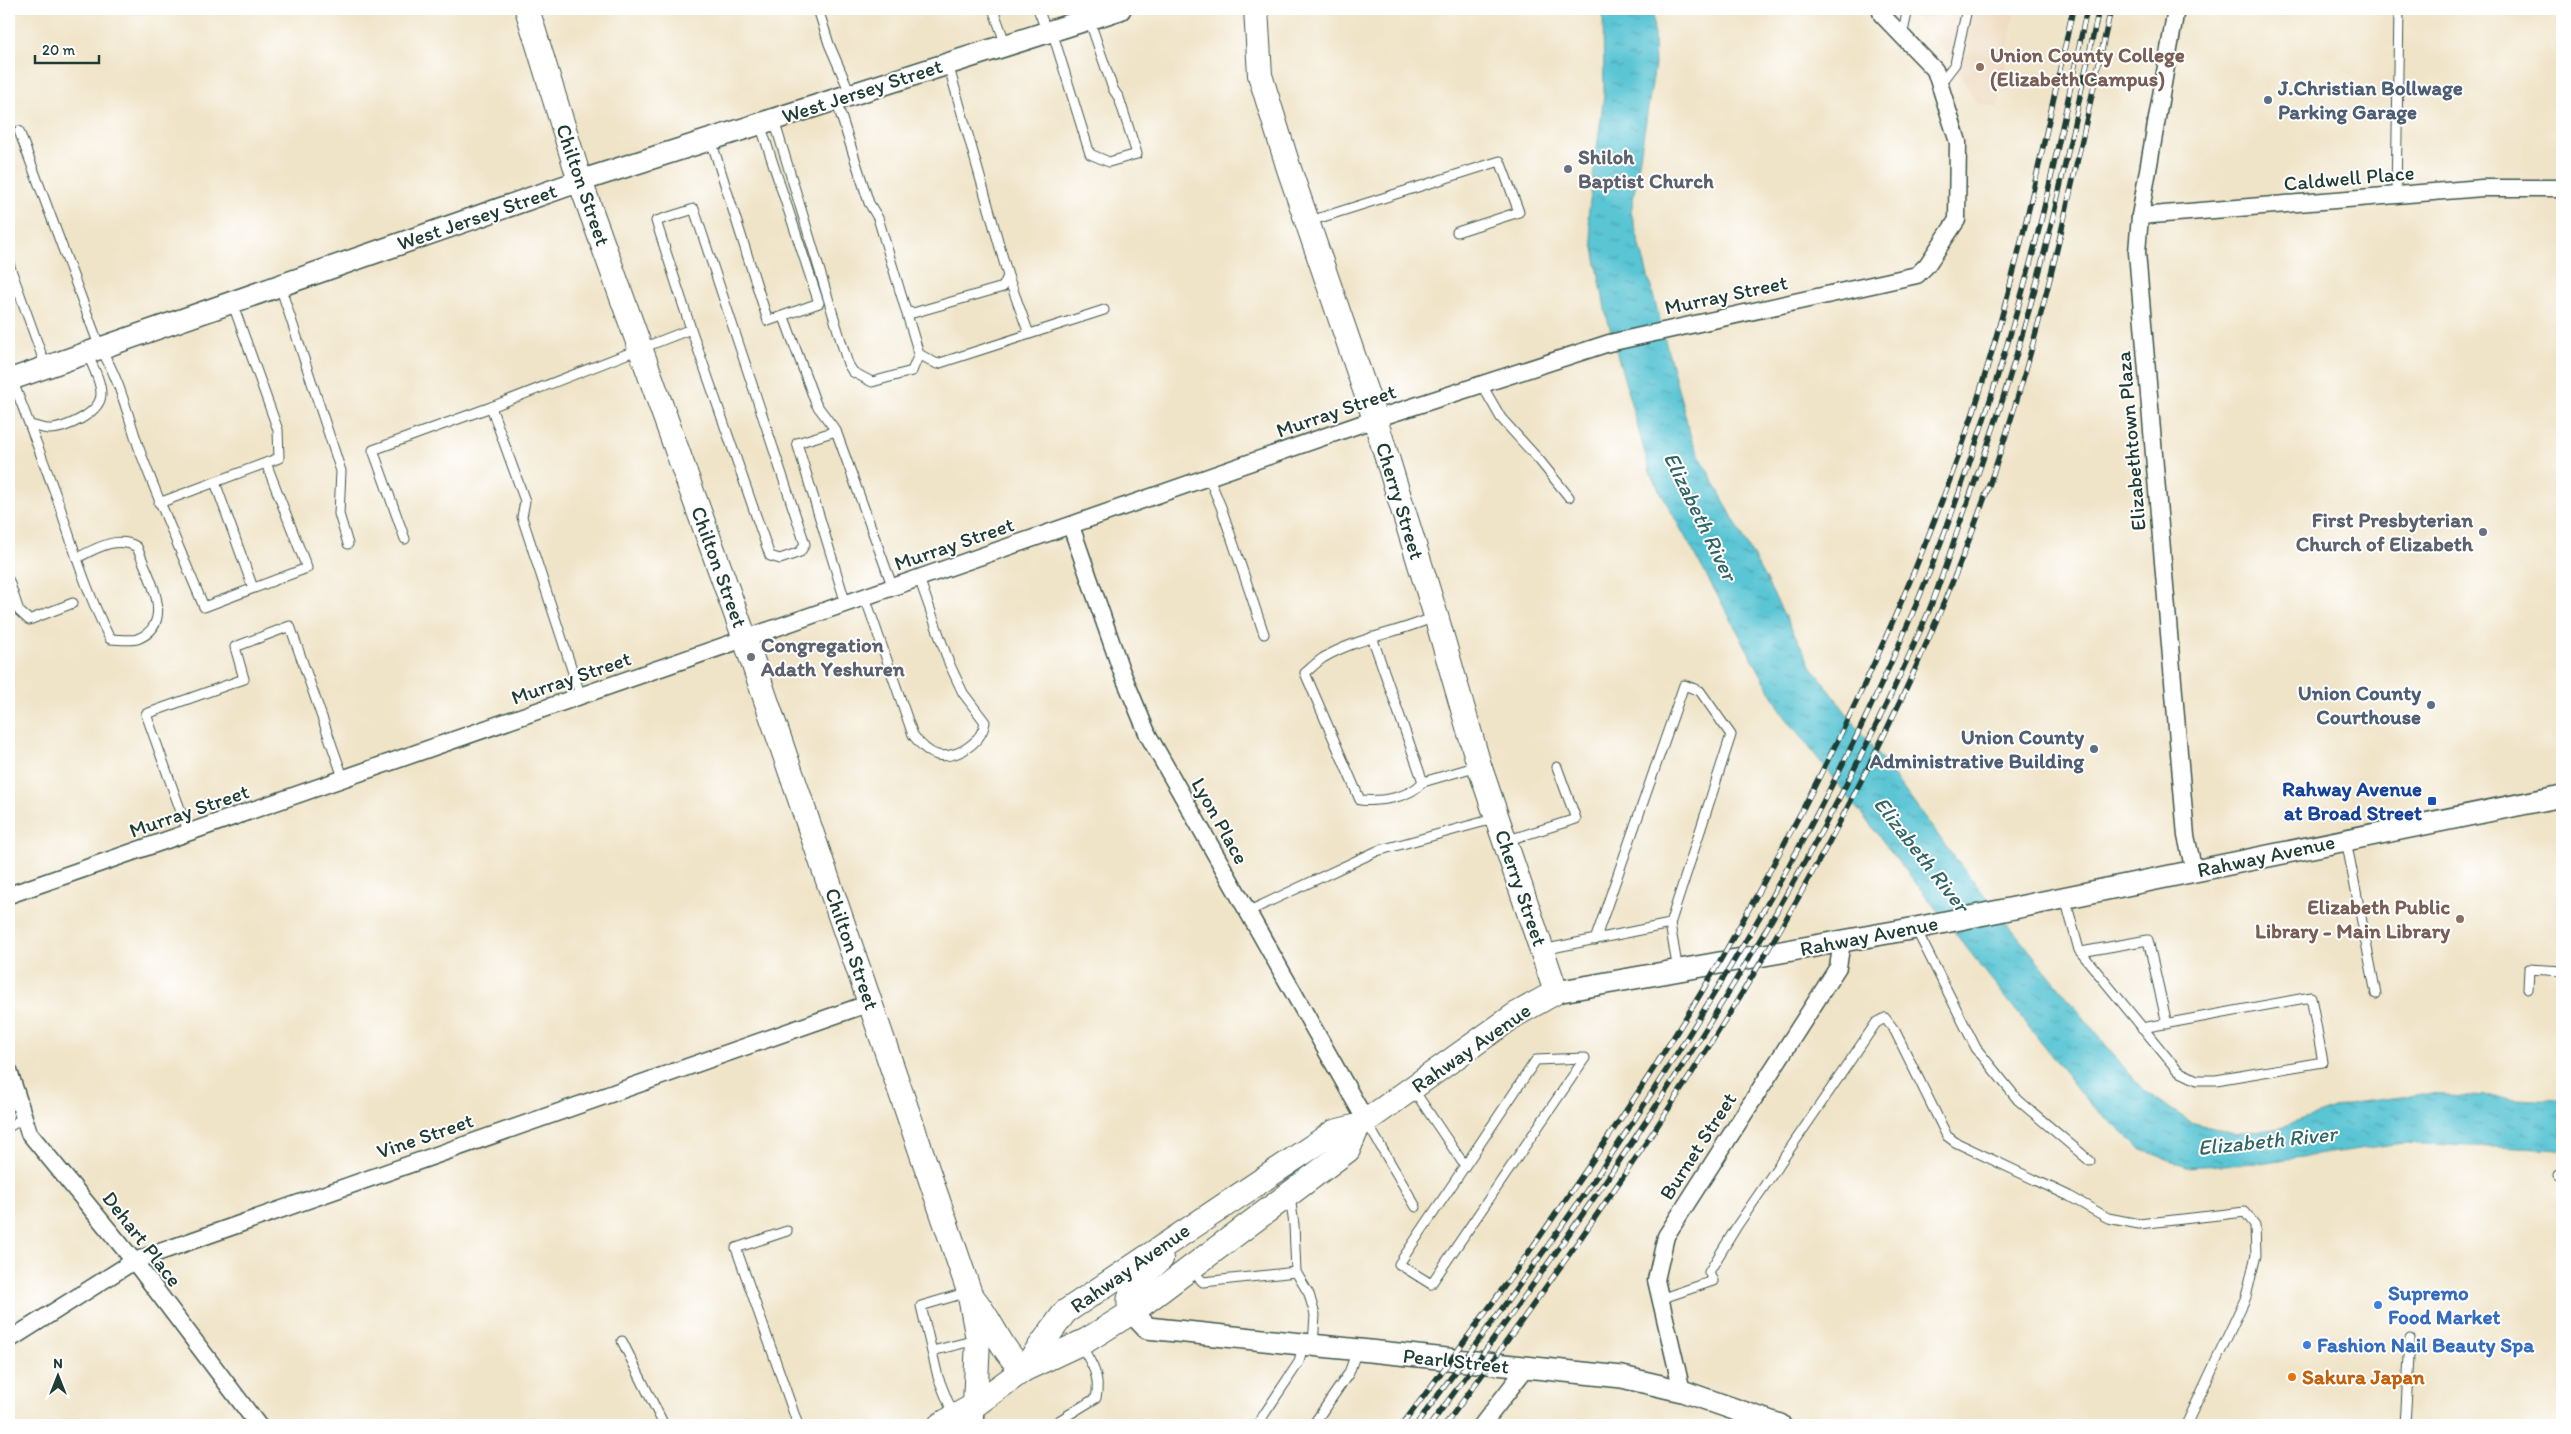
<svg xmlns="http://www.w3.org/2000/svg" width="2571" height="1434" font-family="Itim,sans-serif">
  <style>
    .built { fill: #edd7ba }
    .water { fill: url(#water-ripples); stroke: #3c8184 }
    .lines { fill: none; stroke-linecap: round; stroke-linejoin: round }
    .service-casing { stroke: #3e564a; stroke-width: 11 }
    .minor-casing { stroke: #3e564a; stroke-width: 19 }
    .tertiary-casing { stroke: #3e564a; stroke-width: 24 }
    .secondary-casing { stroke: #3e564a; stroke-width: 26 }
    .service { stroke: #fff; stroke-width: 9 }
    .minor { stroke: #fff; stroke-width: 16 }
    .tertiary { stroke: #fff; stroke-width: 21 }
    .secondary { stroke: #fff; stroke-width: 24 }
    .rail-casing { stroke: #1f3d34; stroke-width: 5.5 }
    .rail { stroke: #fff; stroke-width: 4; stroke-dasharray: 11; stroke-linecap: butt }
    .education-dot { fill: #8d6e63; stroke: #fff; stroke-width: 2 }
    .service-dot { fill: #5c6f8a; stroke: #fff; stroke-width: 2 }
    .worship-dot { fill: #6b7280; stroke: #fff; stroke-width: 2 }
    .transit-dot { fill: #1a4fb4; stroke: #fff; stroke-width: 2 }
    .shop-dot { fill: #3f7fe0; stroke: #fff; stroke-width: 2 }
    .food-dot { fill: #e8710a; stroke: #fff; stroke-width: 2 }
    .labels { text-anchor: middle; stroke-width: 4; stroke-linejoin: round; paint-order: stroke }
    .education-label { font-size: 21px; font-weight: bold; fill: #785e54; stroke: #fff; text-anchor: start }
    .service-label { font-size: 21px; font-weight: bold; fill: #4e5e75; stroke: #fff; text-anchor: end }
    .street-label { font-size: 21px; fill: #1f3d34; stroke: #fff }
    .worship-label { font-size: 21px; font-weight: bold; fill: #5b616d; stroke: #fff; text-anchor: start }
    .transit-label { font-size: 21px; font-weight: bold; fill: #164399; stroke: #fff; text-anchor: end }
    .shop-label { font-size: 21px; font-weight: bold; fill: #366cbe; stroke: #fff; text-anchor: start }
    .food-label { font-size: 21px; font-weight: bold; fill: #c56008; stroke: #fff; text-anchor: start }
    .water-label { font-size: 22px; font-style: italic; fill: #316664; stroke: #fff }
  </style>
  <defs>
    <pattern id="water-ripples" width="26" height="14" patternUnits="userSpaceOnUse" patternTransform="scale(1.25)"><rect width="26" height="14" fill="#5ac5d4"/><path d="M2 4q2-2 4 0t4 0M15 11q2-2 4 0t4 0" fill="none" stroke="#4aa1ad"/></pattern>
  </defs>
  <rect width="100%" height="100%" fill="#fff"/>
  <filter id="ink" filterUnits="userSpaceOnUse"><feTurbulence type="fractalNoise" baseFrequency=".02" numOctaves="2"/><feDisplacementMap in="SourceGraphic" scale="10" xChannelSelector="R" yChannelSelector="G"/><feConvolveMatrix kernelMatrix="1 2 1 2 8 2 1 2 1" color-interpolation-filters="sRGB"/></filter>
  <filter id="wash" filterUnits="userSpaceOnUse"><feTurbulence type="fractalNoise" baseFrequency=".0096" numOctaves="4" result="noise"/><feDisplacementMap in="SourceGraphic" scale="20" xChannelSelector="R" yChannelSelector="G"/><feGaussianBlur stdDeviation="1.12" result="paint"/><feColorMatrix in="noise" values="0 0 0 0 0 0 0 0 0 0 0 0 0 0 0 0 0 1.4 0 .05"/><feComposite in="paint" operator="in"/></filter>
  <g filter="url(#wash)">
    <rect width="100%" height="100%" fill="#f0e4c8"/>
    <polygon class="built" points="1910,9 2015,9 1998,108 1977,103 1949,57"/>
    <polygon class="water" points="1603,9 1653,9 1655,65 1631,212 1692,441 1812,667 1961,866 2144,1092 2191,1122 2234,1134 2281,1127 2352,1103 2423,1094 2562,1100 2562,1150 2403,1143 2258,1163 2186,1167 2141,1149 2087,1101 1783,714 1651,475 1606,314 1588,216 1604,95"/>
  </g>
  <g filter="url(#ink)">
    <g class="lines">
      <defs>
        <g id="service">
          <polyline points="818,9 829,44 851,95"/>
          <polyline points="993,9 1006,45"/>
          <polyline points="1038,9 1047,32"/>
          <polyline points="1052,31 1090,154 1109,162 1137,154 1119,98 1113,89 1089,19"/>
          <polyline points="1902,36 1908,9"/>
          <polyline points="1939,85 1955,64 1967,9"/>
          <polyline points="836,100 869,203 878,218 906,311 913,313 1003,287 1008,276 948,64"/>
          <polyline points="774,120 848,364 853,372 872,382 912,371 919,354 906,311"/>
          <path d="M19 131 100 348C120 379 128 417 140 451 160 504 182 555 204 607L307 568 266 463"/>
          <polyline points="711,140 768,321 819,303 760,124"/>
          <polyline points="2396,196 2399,9"/>
          <polyline points="1307,222 1500,161 1519,212 1457,232"/>
          <polyline points="9,264 46,367"/>
          <polyline points="1008,276 1029,334"/>
          <polyline points="280,286 341,471 339,514 348,544"/>
          <polyline points="784,317 816,404 836,431"/>
          <polyline points="919,354 937,364 1104,310"/>
          <path d="M12 379C28 421 44 462 59 504 74 550 88 596 110 639 118 639 130 641 137 639 178 624 147 574 137 547 117 535 95 549 77 558"/>
          <polyline points="1482,385 1501,418 1540,461 1569,497"/>
          <path d="M30 425C36 426 43 429 49 429 65 429 101 413 101 394 101 381 92 365 87 353"/>
          <polyline points="1209,478 1221,507 1264,634"/>
          <polyline points="215,482 253,588"/>
          <polyline points="159,503 279,458 278,430 232,302"/>
          <polyline points="405,539 373,450 491,407"/>
          <polyline points="9,581 19,611 29,620 73,603"/>
          <path d="M865 597 913 735C919 743 927 752 937 755 958 759 982 742 985 722L963 693 949 663 919 578"/>
          <polyline points="846,604 797,443 836,431 893,588"/>
          <path d="M1372 637 1423 782C1409 798 1381 802 1360 800L1305 673C1311 668 1317 662 1323 658 1358 637 1400 633 1436 616"/>
          <polyline points="581,697 522,517 525,501 491,407 691,329 656,221 694,209 805,544 800,552 780,559 770,556 691,329"/>
          <polyline points="1423,782 1478,766"/>
          <polyline points="189,834 146,714 244,679 235,647 290,626 344,780"/>
          <polyline points="2346,840 2376,994"/>
          <polyline points="1505,841 1576,819 1557,767"/>
          <polyline points="2065,898 2079,950 2178,1071 2197,1080 2216,1080 2323,1062 2311,997 2142,1028"/>
          <polyline points="1247,912 1377,851 1497,818"/>
          <polyline points="1916,929 1976,1048 2018,1100 2090,1161"/>
          <polyline points="1595,940 1684,685 1700,691 1731,735 1670,924"/>
          <polyline points="1542,950 1670,924 1678,971"/>
          <polyline points="2081,952 2148,940 2167,1024"/>
          <polyline points="2528,989 2529,969 2562,971"/>
          <polyline points="1413,1089 1465,1166 1399,1264 1431,1284 1585,1058 1536,1060 1465,1166"/>
          <polyline points="1366,1121 1416,1207"/>
          <polyline points="9,1127 24,1117"/>
          <polyline points="2558,1174 2562,1175"/>
          <polyline points="1290,1196 1294,1225 1296,1272 1309,1294 1315,1315 1313,1345"/>
          <polyline points="787,1231 736,1248 798,1425"/>
          <polyline points="1191,1270 1203,1282 1296,1272"/>
          <polyline points="1660,1299 1713,1281 1709,1272 1737,1226 1876,1023 1885,1018 1895,1031 1947,1136 1955,1142 2069,1196 2108,1218 2139,1224 2245,1212 2255,1225 2256,1255 2246,1297 2186,1425"/>
          <polyline points="622,1341 664,1425"/>
          <polyline points="932,1351 976,1340"/>
          <polyline points="954,1417 938,1377 921,1306 968,1292"/>
          <path d="M1052 1425 1096 1398C1101 1376 1091 1362 1080 1344"/>
          <polyline points="1257,1425 1299,1362 1303,1344"/>
          <polyline points="1313,1425 1349,1373 1357,1350"/>
          <polyline points="2405,1425 2410,1339"/>
        </g>
        <g id="minor">
          <polyline points="2176,9 2140,216 2137,252 2186,836 2194,871"/>
          <polyline points="2140,216 2482,188 2562,188"/>
          <polyline points="1071,526 1121,670 1148,735 1366,1121"/>
          <polyline points="9,895 1375,419 1609,343 1917,275 1927,265 1957,220 1958,142 1935,70 1882,15 1880,9"/>
          <polyline points="9,1071 29,1133 134,1261 258,1425"/>
          <polyline points="9,1340 134,1261 870,1003"/>
          <polyline points="1682,1391 1656,1280 1666,1236 1838,967 1842,942"/>
          <polyline points="975,1405 975,1425"/>
          <polyline points="1482,1425 1526,1368"/>
        </g>
        <g id="tertiary">
          <polyline points="9,380 580,181 1120,9"/>
          <polyline points="1556,992 1916,928 2562,796"/>
          <polyline points="1132,1312 1147,1328 1622,1377 1682,1391 1780,1425"/>
        </g>
        <g id="secondary">
          <polyline points="527,9 580,181 745,639 969,1291 978,1339 975,1405"/>
          <path d="M973 1298C992 1321 1001 1350 1023 1370"/>
          <path d="M1132 1312C1121 1291 1148 1271 1161 1259"/>
          <polyline points="1023,1370 1065,1312 1334,1132 1358,1126 1366,1121 1515,1015 1556,992 1479,765 1436,616 1375,419 1289,169 1260,75 1256,9"/>
          <polyline points="940,1425 975,1405 1023,1370 1087,1340 1132,1312 1348,1150 1358,1126"/>
        </g>
      </defs>
      <use href="#service" class="service-casing"/>
      <use href="#minor" class="minor-casing"/>
      <use href="#tertiary" class="tertiary-casing"/>
      <use href="#secondary" class="secondary-casing"/>
      <use href="#service" class="service"/>
      <use href="#minor" class="minor"/>
      <use href="#tertiary" class="tertiary"/>
      <use href="#secondary" class="secondary"/>
      <defs>
        <g id="rail">
          <path d="M1402 1425C1507 1286 1610 1142 1701 993 1727 950 1751 906 1775 861 1845 733 1906 601 1956 463 2009 316 2040 161 2073 9"/>
          <path d="M1416 1425C1491 1323 1569 1221 1638 1114 1743 953 1842 783 1916 605 1957 507 1990 405 2019 304 2047 207 2066 107 2087 9"/>
          <path d="M1430 1425C1621 1170 1801 906 1928 613 1940 584 1950 553 1960 523 1987 451 2011 377 2031 303 2058 206 2077 107 2099 9"/>
          <path d="M1445 1425C1664 1131 1874 821 1994 471 2046 320 2076 164 2111 9"/>
        </g>
      </defs>
      <use href="#rail" class="rail-casing"/>
      <use href="#rail" class="rail"/>
    </g>
  </g>
  <g class="education-dot">
    <circle cx="1980" cy="67" r="5"/>
    <circle cx="2460" cy="919" r="5"/>
  </g>
  <g class="service-dot">
    <circle cx="2268" cy="100" r="5"/>
    <circle cx="2431" cy="705" r="5"/>
    <circle cx="2094" cy="749" r="5"/>
  </g>
  <g class="worship-dot">
    <circle cx="1568" cy="169" r="5"/>
    <circle cx="2483" cy="532" r="5"/>
    <circle cx="751" cy="657" r="5"/>
  </g>
  <rect class="transit-dot" x="2427" y="796" width="10" height="10" rx="2.5"/>
  <g class="shop-dot">
    <circle cx="2378" cy="1305" r="5"/>
    <circle cx="2307" cy="1345" r="5"/>
  </g>
  <circle class="food-dot" cx="2292" cy="1377" r="5"/>
  <g class="labels">
    <g class="education-label">
      <text x="1990" y="62">Union County College<tspan x="1990" dy="24">(Elizabeth Campus)</tspan></text>
      <text x="2450" y="914" text-anchor="end">Elizabeth Public<tspan x="2450" dy="24">Library - Main Library</tspan></text>
    </g>
    <g class="service-label">
      <text x="2278" y="95" text-anchor="start">J.Christian Bollwage<tspan x="2278" dy="24">Parking Garage</tspan></text>
      <text x="2421" y="700">Union County<tspan x="2421" dy="24">Courthouse</tspan></text>
      <text x="2084" y="744">Union County<tspan x="2084" dy="24">Administrative Building</tspan></text>
    </g>
    <g class="street-label">
      <text transform="translate(862 91) rotate(-18)" y="7">West Jersey Street</text>
      <text transform="translate(2349 178) rotate(-5)" y="7">Caldwell Place</text>
      <text transform="translate(583 185) rotate(71)" y="7">Chilton Street</text>
      <text transform="translate(477 217) rotate(-19)" y="7">West Jersey Street</text>
      <text transform="translate(1726 295) rotate(-12)" y="7">Murray Street</text>
      <text transform="translate(1336 411) rotate(-19)" y="7">Murray Street</text>
      <text transform="translate(2131 441) rotate(-95)" y="7">Elizabethtown Plaza</text>
      <text transform="translate(1400 501) rotate(73)" y="7">Cherry Street</text>
      <text transform="translate(954 544) rotate(-19)" y="7">Murray Street</text>
      <text transform="translate(719 567) rotate(70)" y="7">Chilton Street</text>
      <text transform="translate(571 678) rotate(-19)" y="7">Murray Street</text>
      <text transform="translate(189 811) rotate(-19)" y="7">Murray Street</text>
      <text transform="translate(1220 821) rotate(61)" y="7">Lyon Place</text>
      <text transform="translate(2266 856) rotate(-12)" y="7">Rahway Avenue</text>
      <text transform="translate(1521 888) rotate(71)" y="7">Cherry Street</text>
      <text transform="translate(1869 936) rotate(-11)" y="7">Rahway Avenue</text>
      <text transform="translate(852 949) rotate(71)" y="7">Chilton Street</text>
      <text transform="translate(1471 1048) rotate(-35)" y="7">Rahway Avenue</text>
      <text transform="translate(425 1136) rotate(-19)" y="7">Vine Street</text>
      <text transform="translate(1698 1146) rotate(-57)" y="7">Burnet Street</text>
      <text transform="translate(142 1239) rotate(52)" y="7">Dehart Place</text>
      <text transform="translate(1130 1268) rotate(-35)" y="7">Rahway Avenue</text>
      <text transform="translate(1456 1361) rotate(6)" y="7">Pearl Street</text>
    </g>
    <g class="worship-label">
      <text x="1578" y="164">Shiloh<tspan x="1578" dy="24">Baptist Church</tspan></text>
      <text x="2473" y="527" text-anchor="end">First Presbyterian<tspan x="2473" dy="24">Church of Elizabeth</tspan></text>
      <text x="761" y="652">Congregation<tspan x="761" dy="24">Adath Yeshuren</tspan></text>
    </g>
    <g class="transit-label">
      <text x="2422" y="796">Rahway Avenue<tspan x="2422" dy="24">at Broad Street</tspan></text>
    </g>
    <g class="shop-label">
      <text x="2388" y="1300">Supremo<tspan x="2388" dy="24">Food Market</tspan></text>
      <text x="2317" y="1352">Fashion Nail Beauty Spa</text>
    </g>
    <g class="food-label">
      <text x="2302" y="1384">Sakura Japan</text>
    </g>
    <g class="water-label">
      <text transform="translate(1701 516) rotate(64)" y="8">Elizabeth River</text>
      <text transform="translate(1922 854) rotate(52)" y="8">Elizabeth River</text>
      <text transform="translate(2267 1140) rotate(-6)" y="8">Elizabeth River</text>
    </g>
  </g>
  <rect width="2571" height="1434" fill="none" stroke="#fff" stroke-width="30"/>
  <g transform="translate(58 1376)" stroke="#ffffff" stroke-width="4" paint-order="stroke">
  <path d="M0-4L9 19L0 12L-9 19Z" fill="#1f3d34"/>
  <text y="-8" font-size="14" font-weight="bold" text-anchor="middle" fill="#1f3d34">N</text>
  </g>
  <path d="M35 55v8h64v-8" fill="none" stroke="#1f3d34" stroke-width="2.5"/>
  <text x="42" y="55" font-size="15" fill="#1f3d34" stroke="#ffffff" stroke-width="4" paint-order="stroke">20 m</text>
</svg>
